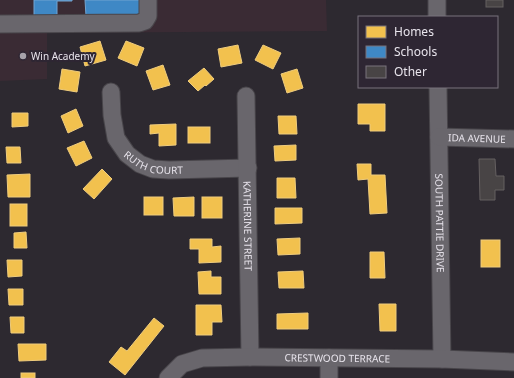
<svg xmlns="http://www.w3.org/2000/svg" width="514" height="378" font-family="'Noto Sans',sans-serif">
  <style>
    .education { fill: #3a2b34 }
    .homes { fill: #f2c14e; stroke: #efcc7d }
    .schools { fill: #3f88c5; stroke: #72a4d1 }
    .building { fill: #484445; stroke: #656061 }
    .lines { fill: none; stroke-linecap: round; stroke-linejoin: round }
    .minor-casing { stroke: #48454a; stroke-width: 19 }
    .minor { stroke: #69666c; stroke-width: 17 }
    .poi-dot { fill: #a7a3aa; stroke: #2e2633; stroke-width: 1.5 }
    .labels { text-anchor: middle; stroke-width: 4; stroke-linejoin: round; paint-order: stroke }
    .poi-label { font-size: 10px; fill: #e8e4ec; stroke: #2e2633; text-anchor: start }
    .street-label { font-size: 10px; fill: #e8e4ec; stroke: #2e2633 }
  </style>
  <rect width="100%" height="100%" fill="#2d2930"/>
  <polygon class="education" points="0,0 326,0 327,31 47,33 47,79 0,81"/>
  <g class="homes">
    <polygon points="100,41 106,60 85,66 80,47"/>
    <polygon points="126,41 144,48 137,66 118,58"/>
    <polygon points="238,45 242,63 221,67 218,49"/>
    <polygon points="263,45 281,53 273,69 255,60"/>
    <polygon points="163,65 170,85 153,90 146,71"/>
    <polygon points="204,68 214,79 206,86 205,85 198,91 188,81"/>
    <polygon points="62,69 80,72 77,92 59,89"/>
    <polygon points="297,69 303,88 287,93 281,74"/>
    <polygon points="358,104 385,104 385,131 370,131 370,124 358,124"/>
    <polygon points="76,109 83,126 68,133 61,116"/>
    <polygon points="12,113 28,113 28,126 12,127"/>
    <polygon points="278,116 296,116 297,134 279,134"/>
    <polygon points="176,124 176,145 159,146 159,133 150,134 150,125"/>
    <rect x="188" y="127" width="22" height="16"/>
    <polygon points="84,141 92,158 76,166 67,148"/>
    <polygon points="296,145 296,160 275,161 274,146"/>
    <polygon points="6,147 20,147 21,163 7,163"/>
    <polygon points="357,164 371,164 371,175 385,175 387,213 370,214 368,179 358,180"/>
    <polygon points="102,169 112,179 94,199 83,189"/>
    <polygon points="30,174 30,197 8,197 7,175"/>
    <polygon points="277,178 295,178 296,198 277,198"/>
    <rect x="144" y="197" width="19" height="18"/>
    <polygon points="194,197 194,216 174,216 173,198"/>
    <rect x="202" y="197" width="20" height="21"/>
    <rect x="10" y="204" width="17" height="22"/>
    <polygon points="275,208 302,208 302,223 275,224"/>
    <polygon points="26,232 27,248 14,248 14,233"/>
    <polygon points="300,238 300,254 278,255 277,239"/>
    <polygon points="190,239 212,239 212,247 221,246 221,262 199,263 199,249 190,249"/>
    <rect x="481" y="240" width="19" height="27"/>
    <polygon points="370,252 384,252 385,278 370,278"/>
    <polygon points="7,260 22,260 22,276 8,277"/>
    <polygon points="211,271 211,277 221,277 221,294 199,294 198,272"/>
    <polygon points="303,271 304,288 279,288 278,272"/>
    <polygon points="8,289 23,289 23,305 9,305"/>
    <polygon points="379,304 396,304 396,331 380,331"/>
    <polygon points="196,305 221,305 222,322 212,322 212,335 196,335"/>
    <polygon points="308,313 308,329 277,329 277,314"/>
    <polygon points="10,317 24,317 24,333 11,333"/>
    <polygon points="154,318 164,326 125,375 109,362 121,347 127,351"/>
    <polygon points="18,344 46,344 46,360 19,361"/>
    <rect x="21" y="373" width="14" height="5"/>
  </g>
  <g class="schools">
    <polygon points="34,0 72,0 72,1 57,1 57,17 34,18"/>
    <polygon points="85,0 140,0 141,15 86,16"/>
  </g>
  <g class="building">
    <rect x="486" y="0" width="17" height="7"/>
    <polygon points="479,159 495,159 496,176 504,176 504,190 495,190 495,200 480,200"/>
  </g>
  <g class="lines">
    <defs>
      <g id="minor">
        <polyline points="437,0 437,17"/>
        <polyline points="0,24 139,23 145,21 148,16 148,0"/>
        <path id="s1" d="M438 87 442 359"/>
        <path id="s2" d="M111 92 112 115 116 138 127 154 140 164 153 169 169 170 248 168"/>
        <path id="s3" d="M246 96 250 357"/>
        <path id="s4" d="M439 137 514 139"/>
        <polyline points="329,358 329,378"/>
        <path id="s5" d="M168 378 182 364 202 358 250 357 442 359 514 362"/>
      </g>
    </defs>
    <use href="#minor" class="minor-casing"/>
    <use href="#minor" class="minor"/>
  </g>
  <circle class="poi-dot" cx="23" cy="56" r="4"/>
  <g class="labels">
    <g class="poi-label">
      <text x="31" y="60">Win Academy</text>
    </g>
    <g class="street-label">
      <text dy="4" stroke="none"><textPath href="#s4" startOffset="38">IDA AVENUE</textPath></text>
      <text dy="4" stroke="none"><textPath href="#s2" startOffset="95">RUTH COURT</textPath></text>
      <text dy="4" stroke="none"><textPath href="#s1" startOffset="136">SOUTH PATTIE DRIVE</textPath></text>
      <text dy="4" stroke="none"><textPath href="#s3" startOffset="130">KATHERINE STREET</textPath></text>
      <text dy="4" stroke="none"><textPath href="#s5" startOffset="176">CRESTWOOD TERRACE</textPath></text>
    </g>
  </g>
  <rect x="358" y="16" width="140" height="72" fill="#2e2633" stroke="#78727d"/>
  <rect x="366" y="26" width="20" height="12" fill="#f2c14e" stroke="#78727d"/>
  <text x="394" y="36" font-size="12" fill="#e8e4ec">Homes</text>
  <rect x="366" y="46" width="20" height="12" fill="#3f88c5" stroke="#78727d"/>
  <text x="394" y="56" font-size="12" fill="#e8e4ec">Schools</text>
  <rect x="366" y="66" width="20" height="12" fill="#484445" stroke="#78727d"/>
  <text x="394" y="76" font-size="12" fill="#e8e4ec">Other</text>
</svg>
